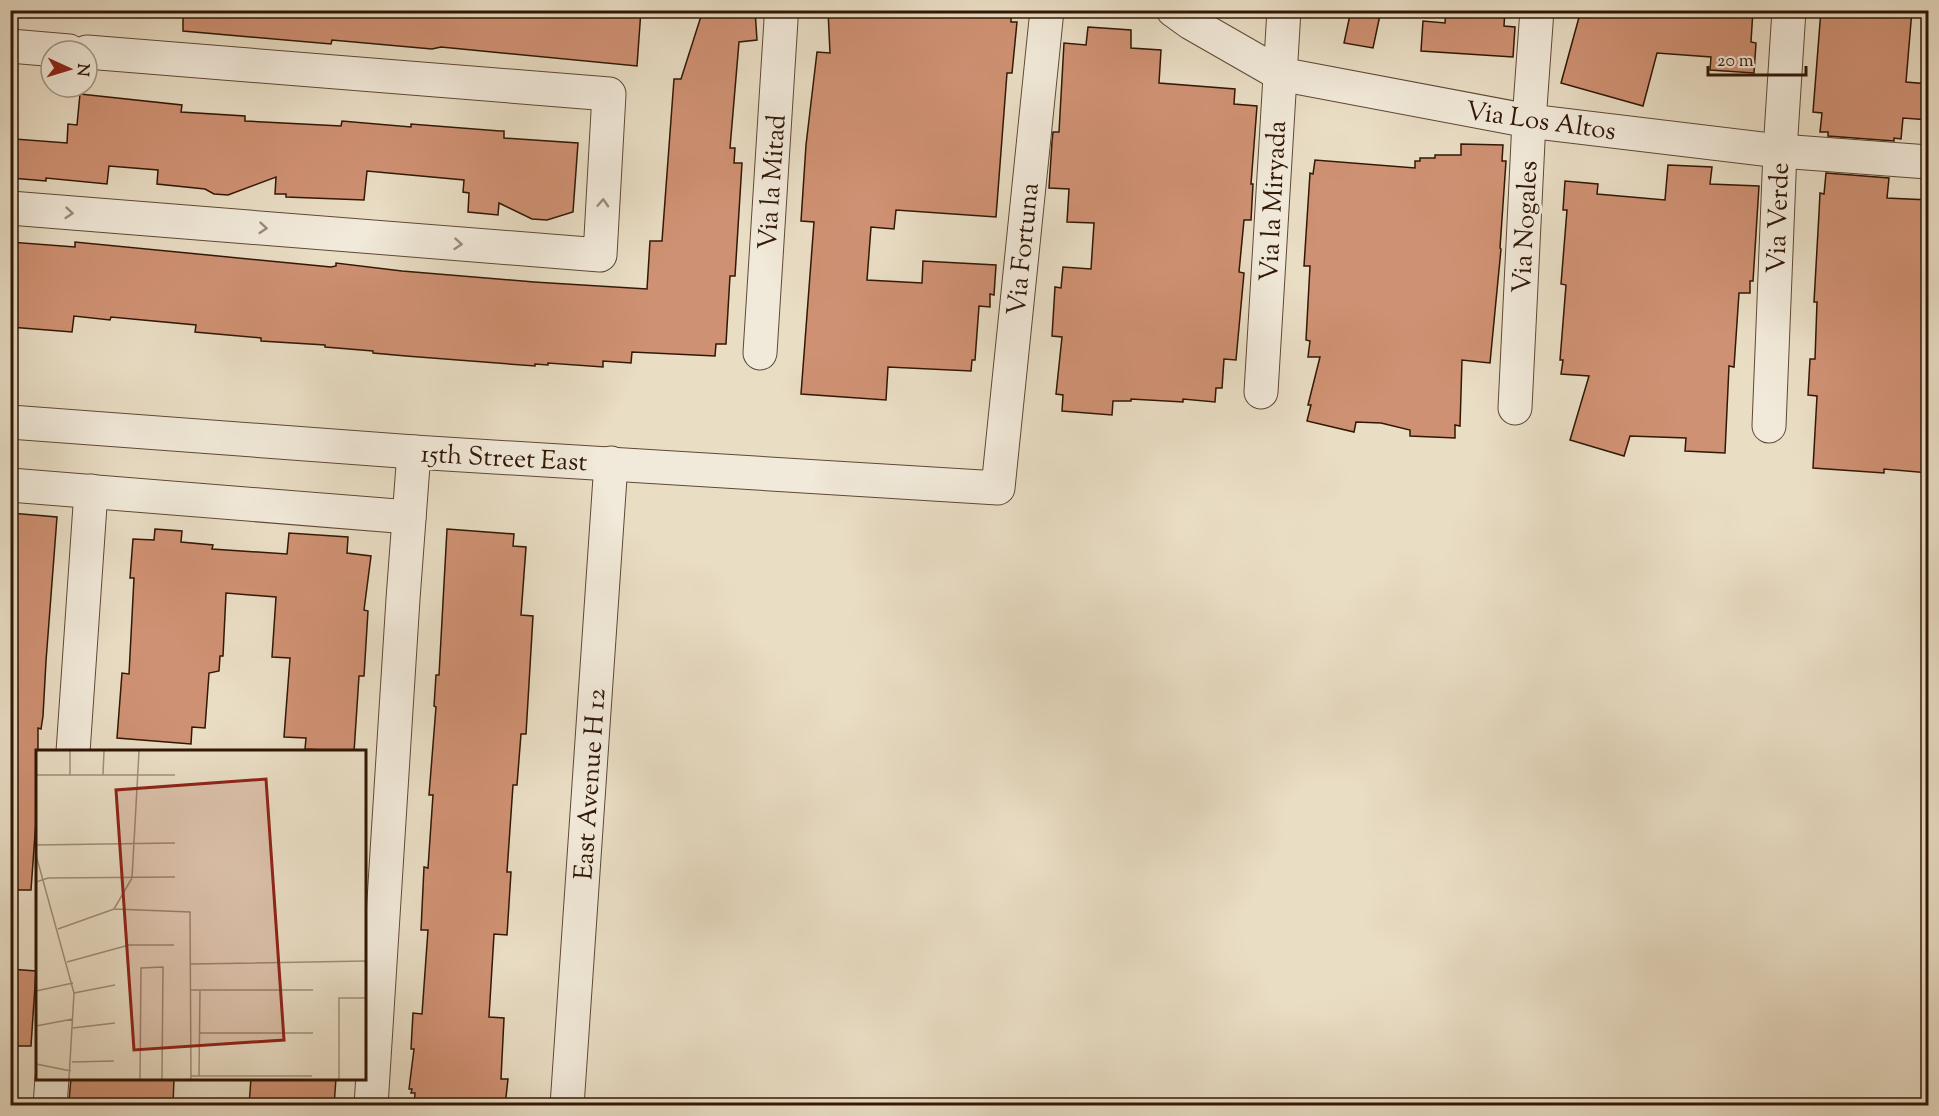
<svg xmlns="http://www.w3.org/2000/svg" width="1939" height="1116" font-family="'Sorts Mill Goudy',serif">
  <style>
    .building { fill: #cf9173; stroke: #311705; stroke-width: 1.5 }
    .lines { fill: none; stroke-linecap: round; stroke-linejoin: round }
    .minor-casing { stroke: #5f4835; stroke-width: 35 }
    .minor { stroke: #f1e9d9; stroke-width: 33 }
    .oneway { stroke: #9b8a7a }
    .labels { text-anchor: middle; stroke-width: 6; stroke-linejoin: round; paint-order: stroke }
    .street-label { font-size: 26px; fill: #311705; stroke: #f1e9d9 }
    .inset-road { fill: none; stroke: #9f8e78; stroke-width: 1.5 }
    .view { fill: #8f2418; fill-opacity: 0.15; stroke: #8f2418; stroke-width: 3 }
    .inset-edge { fill: none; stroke: #311705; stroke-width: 3 }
  </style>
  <rect width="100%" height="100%" fill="#e9ddc4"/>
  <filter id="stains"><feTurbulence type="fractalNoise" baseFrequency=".00333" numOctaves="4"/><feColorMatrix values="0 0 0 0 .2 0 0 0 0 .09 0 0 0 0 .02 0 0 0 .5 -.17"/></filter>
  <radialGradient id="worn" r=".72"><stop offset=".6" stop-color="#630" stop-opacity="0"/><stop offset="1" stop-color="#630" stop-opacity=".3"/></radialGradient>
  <g class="building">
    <polygon points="183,10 641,10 637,66 441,47 432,49 332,40 331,44 183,31"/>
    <polygon points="703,10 755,10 757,40 739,42 730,148 735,148 734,163 742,163 735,276 730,276 726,344 716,344 715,356 632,352 631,363 603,361 603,367 548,363 548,365 535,364 535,366 406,356 373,353 373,351 325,347 325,345 261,341 261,338 195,332 196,325 111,317 110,320 74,316 72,332 10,327 10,242 75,247 75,242 331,267 336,266 336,263 402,271 534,282 647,289 650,241 662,241 674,79 681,79"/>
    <polygon points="828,10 1011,10 1011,22 1017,22 1012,73 1007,73 996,217 896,210 894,229 871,227 867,280 922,283 923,261 996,265 994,295 990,294 990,307 979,306 975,360 972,360 971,371 888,367 886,400 801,394 814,222 801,221 806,145 817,52 830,53"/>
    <polygon points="1351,10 1380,15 1373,48 1344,43"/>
    <polygon points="1446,10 1505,10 1504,26 1515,27 1513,57 1421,51 1423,21 1445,23"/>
    <polygon points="1581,10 1753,10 1751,42 1756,43 1754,73 1710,70 1711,57 1657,53 1643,106 1561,83"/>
    <polygon points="1821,10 1912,10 1906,82 1929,84 1929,120 1903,118 1901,139 1894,138 1894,141 1828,136 1828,132 1820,132 1822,113 1813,112"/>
    <polygon points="1088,27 1131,30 1131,48 1161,50 1159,83 1235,89 1234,104 1257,106 1251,184 1253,184 1251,220 1244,220 1239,272 1244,273 1236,360 1224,359 1222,388 1216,388 1215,402 1183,399 1183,402 1131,399 1131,401 1113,401 1112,415 1062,411 1063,395 1056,394 1062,337 1052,336 1055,287 1061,288 1063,267 1091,269 1094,223 1067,222 1069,189 1049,188 1052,142 1053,132 1059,132 1064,43 1086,45"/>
    <polygon points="80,94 182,105 181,112 245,116 245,121 341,126 342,121 411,127 411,124 500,131 504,131 504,138 578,143 573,212 547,220 532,219 499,203 498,215 468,212 469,193 463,192 464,180 367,171 364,200 286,197 286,194 275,194 276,177 228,195 214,194 205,189 157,184 158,170 109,166 107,184 46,178 46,181 11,178 15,139 67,143 68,124 77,125"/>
    <polygon points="1461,144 1503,145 1502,161 1506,161 1500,248 1501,249 1490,363 1462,360 1460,426 1455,425 1455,438 1410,436 1410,430 1381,423 1356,422 1354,432 1307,421 1311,405 1308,405 1320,357 1308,357 1310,341 1306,340 1310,266 1304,266 1310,173 1313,174 1315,160 1415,168 1415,161 1420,161 1420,158 1435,158 1435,155 1461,155"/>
    <polygon points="1668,165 1712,167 1710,184 1759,186 1753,281 1750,281 1750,293 1739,293 1734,367 1729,366 1725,453 1685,451 1686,438 1630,436 1624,456 1570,440 1589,376 1561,374 1563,360 1560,360 1566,285 1561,284 1567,210 1563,210 1565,181 1598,184 1597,194 1665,200"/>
    <polygon points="1826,173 1889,178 1887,198 1929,200 1929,473 1884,469 1884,473 1813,468 1817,396 1808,395 1810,359 1815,359 1817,302 1814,302 1819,213 1820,193 1824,194"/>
    <polygon points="10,513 57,517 46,661 43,716 41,729 38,728 38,793 31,890 10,890"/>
    <polygon points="155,529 182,531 181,542 213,545 212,549 287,554 289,533 348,537 347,553 371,556 364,610 368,611 364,676 359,676 354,752 305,749 306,738 284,737 290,658 272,657 276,597 226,593 223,656 220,656 219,671 209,673 205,728 192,727 191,744 117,738 122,673 129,674 134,578 130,578 133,539 154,540"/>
    <polygon points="447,529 514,534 513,546 526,547 521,615 533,616 526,734 521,734 517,785 513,785 507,872 511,872 507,935 494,934 489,1017 504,1018 501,1079 508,1079 505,1106 414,1106 415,1093 411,1093 412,1089 409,1089 414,1049 411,1049 413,1013 422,1014 428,930 421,930 424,867 428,868 433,795 429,795 436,707 434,706 436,675 439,675"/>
    <polygon points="10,969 36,971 31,1046 10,1046"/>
    <polygon points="71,1078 174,1078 173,1106 69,1101"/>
    <polygon points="251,1078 336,1078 334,1106 249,1106"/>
  </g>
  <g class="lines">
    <defs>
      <g id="minor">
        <polyline points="1173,10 1191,23 1280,74 1529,121 1780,151 1928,162"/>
        <polyline points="10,46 69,51"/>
        <polyline points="10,208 600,255 609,94 87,52"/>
        <polyline points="760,353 781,20 780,10"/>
        <polyline points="1261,392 1284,10"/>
        <polyline points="1515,408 1529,121 1537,10"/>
        <polyline points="10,422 414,452 998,488 1047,10"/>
        <polyline points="1769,426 1780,151 1789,10"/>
        <polyline points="10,485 409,517"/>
        <polyline points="73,752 91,491"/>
        <polyline points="50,1106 52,1078"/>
        <polyline points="371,1106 403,599 414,452"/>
        <polyline points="567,1106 611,463"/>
      </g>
    </defs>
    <use href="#minor" class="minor-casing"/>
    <use href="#minor" class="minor"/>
  </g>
  <defs><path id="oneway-chevron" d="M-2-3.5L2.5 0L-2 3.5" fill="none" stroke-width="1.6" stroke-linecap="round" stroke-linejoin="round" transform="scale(1.5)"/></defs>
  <g class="oneway">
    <use href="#oneway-chevron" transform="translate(603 203) rotate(-87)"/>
    <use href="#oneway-chevron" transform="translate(69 213) rotate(5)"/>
    <use href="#oneway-chevron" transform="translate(263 228) rotate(5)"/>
    <use href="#oneway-chevron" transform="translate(458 244) rotate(5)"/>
  </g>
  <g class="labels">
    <g class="street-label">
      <text transform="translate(1541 120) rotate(8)" y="9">Via Los Altos</text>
      <text transform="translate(771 182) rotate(-86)" y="9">Via la Mitad</text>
      <text transform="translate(1272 201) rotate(-87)" y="9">Via la Miryada</text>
      <text transform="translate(1777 218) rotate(-88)" y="9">Via Verde</text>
      <text transform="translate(1524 227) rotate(-87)" y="9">Via Nogales</text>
      <text transform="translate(1022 249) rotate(-84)" y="9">Via Fortuna</text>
      <text transform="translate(504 457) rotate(3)" y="9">15th Street East</text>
      <text transform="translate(589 784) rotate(-86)" y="9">East Avenue H 12</text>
    </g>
  </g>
  <g transform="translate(36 750)">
    <rect width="330" height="330" fill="#e9ddc4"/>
    <path class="inset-road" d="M34 1V25M0 25H139M67 25 68 1M0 95 139 93M0 105 38 243 33 329M0 132 12 128 139 127M78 159 96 128 103 1M22 179 78 159 154 162 155 329M31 212 93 195H138M155 214 330 211M155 240H277M0 241 37 233M38 243 79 235M0 276 37 269M37 278 79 273M163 283H277M36 312 78 311M0 314 35 321M155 326H276M163 326 164 241M104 329 105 218 127 217 126 329M303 329V248H330"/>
    <path class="view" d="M230 29 248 290 98 300 80 40Z"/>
    <rect width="330" height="330" class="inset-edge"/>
  </g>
  <rect width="1939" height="1116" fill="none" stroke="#e9ddc4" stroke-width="36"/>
  <rect x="12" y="12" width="1915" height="1092" fill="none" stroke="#311705" stroke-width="3"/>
  <rect x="18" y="18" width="1903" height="1080" fill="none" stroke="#311705" stroke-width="1.5"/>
  <g transform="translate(69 69) rotate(94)"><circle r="28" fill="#f1e9d9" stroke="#a49584" stroke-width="1.5"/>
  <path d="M0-4.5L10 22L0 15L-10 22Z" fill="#8f2418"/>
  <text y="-9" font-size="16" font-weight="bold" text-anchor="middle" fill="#311705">N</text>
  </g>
  <path d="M1708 66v9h98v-9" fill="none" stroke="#311705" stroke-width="3"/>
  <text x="1717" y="66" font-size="18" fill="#311705" stroke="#f1e9d9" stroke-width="4.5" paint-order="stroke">20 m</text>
  <rect width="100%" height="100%" filter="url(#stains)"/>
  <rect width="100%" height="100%" fill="url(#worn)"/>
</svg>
